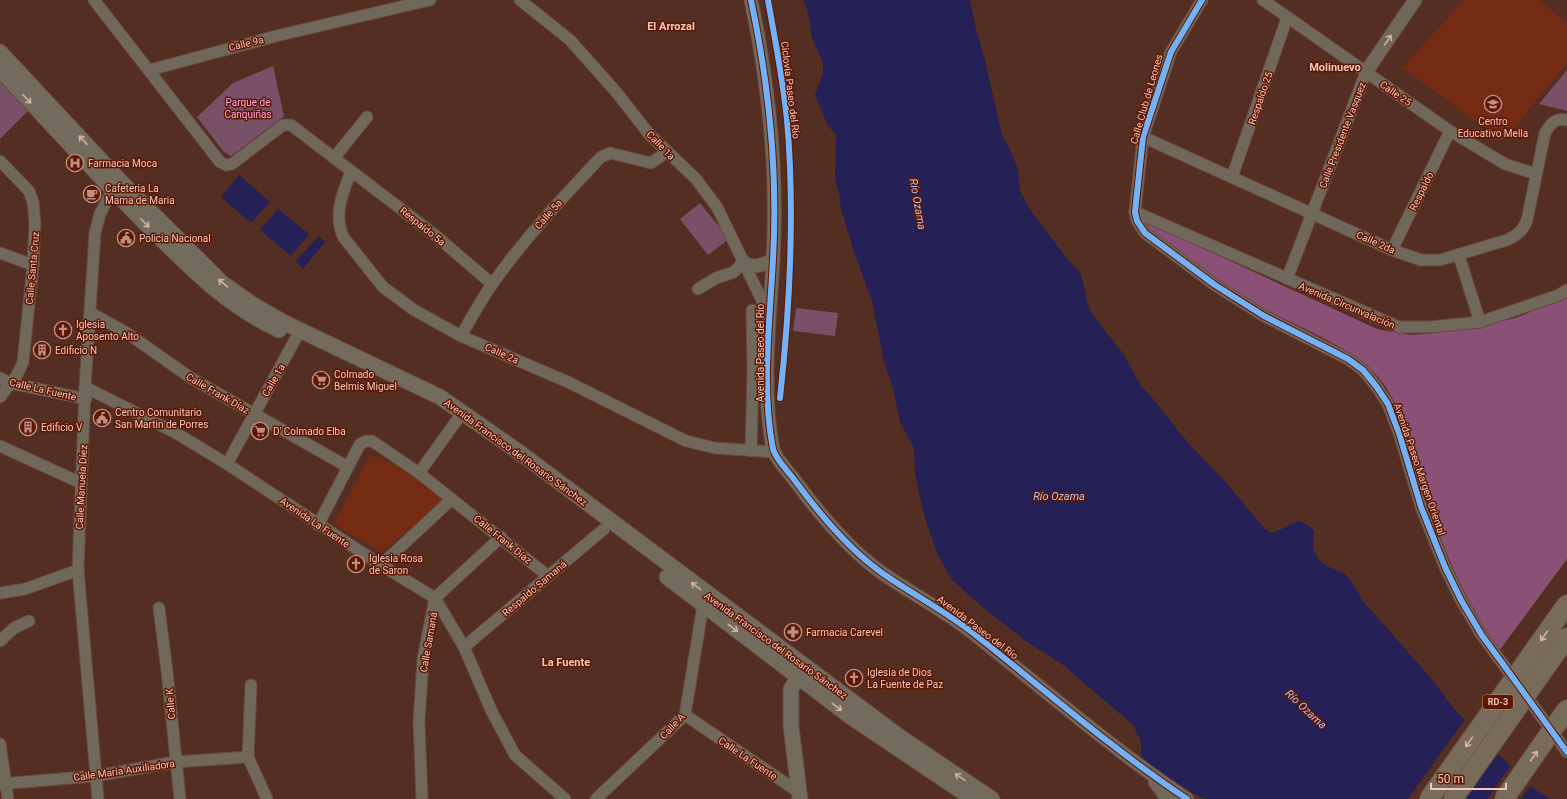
<svg xmlns="http://www.w3.org/2000/svg" width="1567" height="799" font-family="Roboto,sans-serif">
  <style>
    .built { fill: #752b13 }
    .green { fill: #785168 }
    .forest { fill: #8b5076 }
    .water { fill: #252156 }
    .pier { fill: #542e22 }
    .lines { fill: none; stroke-linecap: round; stroke-linejoin: round }
    .minor-casing { stroke: #69493f; stroke-width: 13 }
    .tertiary-casing { stroke: #69493f; stroke-width: 15 }
    .secondary-casing { stroke: #69493f; stroke-width: 17 }
    .minor { stroke: #71685c; stroke-width: 11 }
    .tertiary { stroke: #71685c; stroke-width: 13 }
    .secondary { stroke: #736b5d; stroke-width: 15 }
    .motorway-bridge-casing { stroke: #69493f; stroke-width: 21; stroke-linecap: butt }
    .motorway-bridge { stroke: #796b5a; stroke-width: 19 }
    .cycleway-casing { stroke: #5e1700; stroke-width: 8 }
    .cycleway { stroke: #73b2f8; stroke-width: 6 }
    .oneway { stroke: #d2afa2 }
    .oneway2 { stroke: #d3b0a3 }
    .oneway3 { stroke: #dbb5a7 }
    .labels { text-anchor: middle; stroke-width: 3; stroke-linejoin: round; paint-order: stroke }
    .shield { fill: #5e1700; stroke: #c69282; stroke-width: 1 }
    .shield-label { font-size: 9px; font-weight: bold; fill: #f3c7ba }
    .street-label { font-size: 10px; fill: #f3c7ba; stroke: #5e1700 }
    .park-label { font-size: 10px; fill: #fea5e6; stroke: #5e1700 }
    .poi-label { font-size: 10px; fill: #f3c7ba; stroke: #5e1700; text-anchor: start }
    .neighbourhood-label { font-size: 11px; font-weight: bold; fill: #f3c7ba; stroke: #5e1700 }
    .water-label { font-size: 11px; font-style: italic; fill: #b6bff7; stroke: #5e1700 }
  </style>
  <rect width="100%" height="100%" fill="#542e22"/>
  <g class="built">
    <polygon points="1464,0 1539,0 1567,23 1567,63 1504,141 1402,68"/>
    <polygon points="370,455 381,458 407,471 444,501 382,552 334,524"/>
  </g>
  <g class="green">
    <polygon points="273,66 284,116 231,156 224,152 197,117 233,83"/>
    <polygon points="1567,70 1567,111 1539,104"/>
    <polygon points="0,79 31,108 0,139"/>
    <polygon points="700,203 729,239 708,255 680,219"/>
    <polygon points="796,308 838,313 835,336 793,331"/>
  </g>
  <path class="forest" d="M1144 221 1377 329 1410 335 1435 333 1468 328 1516 318 1567 296V559L1499 651C1471 610 1449 564 1433 517 1418 474 1410 428 1387 389 1362 347 1285 323 1243 298 1212 280 1179 253 1150 232Z"/>
  <g class="water">
    <path d="M803 0H970L976 29 985 60 1002 135 1010 149 1018 169 1020 191 1029 208 1069 261 1078 269 1082 278 1088 305 1093 315 1124 355 1141 386 1155 401 1188 443 1223 479 1265 529 1271 533C1281 531 1288 524 1299 521L1308 525 1314 531 1313 550 1319 560 1327 566 1345 574 1352 582 1362 600 1431 678 1455 710 1531 787 1551 799H1205L1163 780 1141 755V741L1133 725 1062 664 1027 642 980 605 952 580 937 553 924 515 915 474 914 448 900 422 893 388 884 362 872 301 854 252 841 209 839 194 835 180 836 135 827 124 815 95 823 73V63L812 38 807 9Z"/>
    <polygon points="239,175 270,202 251,223 221,197"/>
    <polygon points="278,209 309,234 291,256 260,230"/>
    <polygon points="319,236 325,242 303,269 296,261"/>
  </g>
  <g class="pier">
    <polygon points="1466,718 1496,748 1460,799 1408,799"/>
    <polygon points="1512,764 1531,784 1521,799 1487,799"/>
  </g>
  <g class="lines">
    <defs>
      <g id="minor">
        <polyline points="94,0 220,162 226,165 232,164 283,125 291,125 435,235 492,284"/>
        <polyline points="520,0 570,40 617,93 649,134 696,179 717,207 769,315"/>
        <polyline points="1202,0 1171,52 1143,137 1135,212 1137,221 1145,233 1215,285 1264,316 1348,359 1363,370 1376,386 1388,404 1399,433 1421,507 1445,567 1461,600 1481,634 1567,752"/>
        <polyline points="1263,0 1450,131 1505,164 1536,174"/>
        <polyline points="150,70 276,36 430,0"/>
        <path d="M1143 137 1392 250 1421 260H1440L1507 240C1517 235 1523 231 1527 220L1545 133C1551 123 1555 118 1567 120"/>
        <polyline points="334,158 367,117"/>
        <polyline points="0,161 29,191 33,202 35,223 33,265 23,362 17,375 0,397"/>
        <path d="M351 172C342 194 333 216 344 238L383 287 414 310 461 336 568 382 686 441 715 448 774 452"/>
        <polyline points="1232,177 1287,18"/>
        <polyline points="1135,212 1399,327 1429,327 1480,322 1559,295 1567,290"/>
        <polyline points="1392,250 1450,131"/>
        <polyline points="0,253 33,265"/>
        <polyline points="1459,256 1480,322"/>
        <polyline points="1287,279 1366,72"/>
        <polyline points="698,289 716,278 734,272 743,262"/>
        <polyline points="91,313 127,333 191,378 348,467"/>
        <path d="M461 336C471 318 481 300 493 283 525 238 563 197 601 157L610 153 651 163 667 152"/>
        <polyline points="0,378 10,383 86,399"/>
        <polyline points="85,387 176,433 227,464 381,565 435,598 464,647 492,712 515,755 565,799"/>
        <polyline points="0,446 81,483"/>
        <polyline points="751,451 753,369 752,310"/>
        <polyline points="227,464 296,338"/>
        <polyline points="419,473 457,420"/>
        <polyline points="318,525 360,444 366,441 372,441 419,473 548,576"/>
        <polyline points="381,565 452,499"/>
        <polyline points="0,593 25,589 78,570"/>
        <polyline points="159,608 167,671 180,799"/>
        <polyline points="0,641 14,628 29,621"/>
        <polyline points="464,647 604,529"/>
        <polyline points="251,685 248,757 267,799"/>
        <polyline points="685,715 800,793"/>
        <polyline points="0,744 8,799"/>
        <polyline points="0,784 95,776 175,762 248,757"/>
        <polyline points="98,799 78,570 85,387 95,233 100,214 116,183"/>
        <polyline points="422,799 419,722 423,659 435,598 501,537"/>
        <polyline points="596,799 685,715 703,605"/>
      </g>
      <g id="tertiary">
        <path d="M751 0C769 85 778 172 773 259 770 320 761 388 773 449 776 460 789 472 796 482 821 516 850 551 885 575 914 595 945 611 973 633 1044 689 1112 749 1187 799"/>
        <polyline points="1366,72 1415,0"/>
        <path d="M743 262C754 269 762 265 773 260"/>
        <polyline points="1155,782 1168,799"/>
      </g>
      <g id="secondary">
        <polyline points="0,52 126,187 221,282 252,304 285,323 440,397 523,455 900,737 992,799"/>
        <path d="M0 70C50 122 98 176 149 227 191 268 224 304 279 330"/>
        <polyline points="667,577 851,717 973,799"/>
        <polyline points="800,799 791,726 791,689 803,669"/>
      </g>
    </defs>
    <use href="#minor" class="minor-casing"/>
    <use href="#tertiary" class="tertiary-casing"/>
    <use href="#secondary" class="secondary-casing"/>
    <use href="#minor" class="minor"/>
    <use href="#tertiary" class="tertiary"/>
    <use href="#secondary" class="secondary"/>
    <defs>
      <g id="motorway-bridge">
        <polyline points="1429,799 1567,604"/>
        <polyline points="1453,799 1567,637"/>
        <polyline points="1504,799 1567,709"/>
      </g>
    </defs>
    <use href="#motorway-bridge" class="motorway-bridge-casing"/>
    <use href="#motorway-bridge" class="motorway-bridge"/>
    <defs>
      <g id="cycleway">
        <path d="M751 0C769 85 778 172 773 259 770 320 761 388 773 449 776 460 789 472 796 482 821 516 850 551 885 575 914 595 945 611 973 633 1044 689 1112 749 1187 799"/>
        <path d="M768 0C775 40 783 79 787 120 795 211 790 307 780 398"/>
        <polyline points="1202,0 1171,52 1143,137 1135,212 1137,221 1145,233 1215,285 1264,316 1348,359 1363,370 1376,386 1388,404 1399,433 1421,507 1445,567 1461,600 1481,634 1567,752"/>
      </g>
    </defs>
    <use href="#cycleway" class="cycleway-casing"/>
    <use href="#cycleway" class="cycleway"/>
  </g>
  <defs><path id="oneway-shaft" d="M-6 0H5M1.5-3L5.5 0L1.5 3" fill="none" stroke-width="1.6" stroke-linecap="round" stroke-linejoin="round"/></defs>
  <use class="oneway" href="#oneway-shaft" transform="translate(1388 40) rotate(-56)"/>
  <g class="oneway2">
    <use href="#oneway-shaft" transform="translate(27 99) rotate(47)"/>
    <use href="#oneway-shaft" transform="translate(83 140) rotate(-133)"/>
    <use href="#oneway-shaft" transform="translate(145 223) rotate(45)"/>
    <use href="#oneway-shaft" transform="translate(223 283) rotate(-140)"/>
    <use href="#oneway-shaft" transform="translate(696 586) rotate(-143)"/>
    <use href="#oneway-shaft" transform="translate(733 628) rotate(37)"/>
    <use href="#oneway-shaft" transform="translate(837 707) rotate(37)"/>
    <use href="#oneway-shaft" transform="translate(960 777) rotate(-146)"/>
  </g>
  <g class="oneway3">
    <use href="#oneway-shaft" transform="translate(1544 636) rotate(125)"/>
    <use href="#oneway-shaft" transform="translate(1469 742) rotate(125)"/>
    <use href="#oneway-shaft" transform="translate(1534 756) rotate(-55)"/>
  </g>
  <defs>
    <symbol id="school-ring" viewBox="-11 -11 22 22"><circle r="9.5" fill="#5e1700" stroke="#bb9185" stroke-width="1.5"/><path d="M0-5L7-2L0 1L-7-2ZM-4 1L0 2.5L4 1V4Q0 6-4 4Z" fill="#bb9185"/></symbol>
    <symbol id="hospital-ring" viewBox="-11 -11 22 22"><circle r="9.5" fill="#5e1700" stroke="#bb9185" stroke-width="1.5"/><path d="M-5-5h3v3.5h4V-5h3V5h-3V1.5h-4V5h-3Z" fill="#bb9185"/></symbol>
    <symbol id="cafe-ring" viewBox="-11 -11 22 22"><circle r="9.5" fill="#5e1700" stroke="#bb9185" stroke-width="1.5"/><path d="M-5.5-4.5H6V0H3Q3 3.5 0 3.5H-2.5Q-5.5 3.5-5.5 0ZM3-3.2v2h1.7v-2ZM-6 4.5H4V6H-6Z" fill="#bb9185"/></symbol>
    <symbol id="civic-ring" viewBox="-11 -11 22 22"><circle r="9.5" fill="#5e1700" stroke="#bb9185" stroke-width="1.5"/><path d="M-.6-6.5H3V-4.5H.6V-3L4-1V1h2V6H-6V1h2V-1L-.6-3ZM-1.2 2.5V6h2.4V2.5Z" fill="#bb9185"/></symbol>
    <symbol id="church-ring" viewBox="-11 -11 22 22"><circle r="9.5" fill="#5e1700" stroke="#bb9185" stroke-width="1.5"/><path d="M-1.2-6h2.4v3.5h3.3v2.4h-3.3V6h-2.4V-.1h-3.3v-2.4h3.3Z" fill="#bb9185"/></symbol>
    <symbol id="building-ring" viewBox="-11 -11 22 22"><circle r="9.5" fill="#5e1700" stroke="#bb9185" stroke-width="1.5"/><path d="M-4-6H4V6H1V3H-1V6H-4ZM-2.5-4.3h1.7v1.8h-1.7ZM.8-4.3h1.7v1.8H.8ZM-2.5-1h1.7V.8h-1.7ZM.8-1h1.7V.8H.8Z" fill="#bb9185"/></symbol>
    <symbol id="supermarket-ring" viewBox="-11 -11 22 22"><circle r="9.5" fill="#5e1700" stroke="#bb9185" stroke-width="1.5"/><path d="M-6-5.5h2.5l.6 2H6L4.5 2H-2.5L-4.4-4H-6ZM-1.5 3.2a1.3 1.3 0 1 0 .1 0ZM3 3.2a1.3 1.3 0 1 0 .1 0Z" fill="#bb9185"/></symbol>
    <symbol id="pharmacy-ring" viewBox="-11 -11 22 22"><circle r="9.5" fill="#5e1700" stroke="#bb9185" stroke-width="1.5"/><path d="M-2-6h4v4h4v4h-4v4h-4v-4h-4v-4h4Z" fill="#bb9185"/></symbol>
  </defs>
  <g fill-rule="evenodd">
    <use href="#school-ring" x="1483" y="94" width="20" height="20"/>
    <use href="#hospital-ring" x="65" y="153" width="20" height="20"/>
    <use href="#cafe-ring" x="82" y="184" width="20" height="20"/>
    <use href="#civic-ring" x="116" y="228" width="20" height="20"/>
    <use href="#church-ring" x="53" y="320" width="20" height="20"/>
    <use href="#building-ring" x="32" y="340" width="20" height="20"/>
    <use href="#supermarket-ring" x="311" y="370" width="20" height="20"/>
    <use href="#civic-ring" x="92" y="408" width="20" height="20"/>
    <use href="#building-ring" x="18" y="417" width="20" height="20"/>
    <use href="#supermarket-ring" x="250" y="421" width="20" height="20"/>
    <use href="#church-ring" x="346" y="554" width="20" height="20"/>
    <use href="#pharmacy-ring" x="783" y="622" width="20" height="20"/>
    <use href="#church-ring" x="844" y="668" width="20" height="20"/>
  </g>
  <g class="labels">
    <rect class="shield" x="1483" y="695" width="30" height="14" rx="3"/>
    <g class="shield-label">
      <text x="1498" y="705">RD-3</text>
    </g>
    <g class="street-label">
      <text transform="translate(246 43) rotate(-14)" y="4">Calle 9a</text>
      <text transform="translate(791 90) rotate(83)" y="4">Ciclovía Paseo del Río</text>
      <text transform="translate(1396 93) rotate(35)" y="4">Calle 25</text>
      <text transform="translate(1260 98) rotate(-71)" y="4">Respaldo 25</text>
      <text transform="translate(1146 99) rotate(-74)" y="4">Calle Club de Leones</text>
      <text transform="translate(1342 135) rotate(-69)" y="4">Calle Presidente Vasquez</text>
      <text transform="translate(661 145) rotate(46)" y="4">Calle 1a</text>
      <text transform="translate(1421 191) rotate(-64)" y="4">Respaldo</text>
      <text transform="translate(548 214) rotate(-49)" y="4">Calle 5a</text>
      <text transform="translate(423 226) rotate(39)" y="4">Respaldo 5a</text>
      <text transform="translate(1376 242) rotate(24)" y="4">Calle 2da</text>
      <text transform="translate(32 268) rotate(-85)" y="4">Calle Santa Cruz</text>
      <text transform="translate(1347 305) rotate(23)" y="4">Avenida Circunvalación</text>
      <text transform="translate(502 353) rotate(24)" y="4">Calle 2a</text>
      <text transform="translate(760 353) rotate(-90)" y="4">Avenida Paseo del Río</text>
      <text transform="translate(273 380) rotate(-60)" y="4">Calle 1a</text>
      <text transform="translate(43 389) rotate(13)" y="4">Calle La Fuente</text>
      <text transform="translate(218 393) rotate(30)" y="4">Calle Frank Díaz</text>
      <text transform="translate(516 452) rotate(36)" y="4">Avenida Francisco del Rosario Sánchez</text>
      <text transform="translate(1420 469) rotate(71)" y="4">Avenida Paseo Margen Oriental</text>
      <text transform="translate(81 487) rotate(-87)" y="4">Calle Manuela Díez</text>
      <text transform="translate(315 522) rotate(34)" y="4">Avenida La Fuente</text>
      <text transform="translate(503 539) rotate(39)" y="4">Calle Frank Díaz</text>
      <text transform="translate(534 588) rotate(-40)" y="4">Respaldo Samaná</text>
      <text transform="translate(978 627) rotate(37)" y="4">Avenida Paseo del Río</text>
      <text transform="translate(428 642) rotate(-80)" y="4">Calle Samaná</text>
      <text transform="translate(776 645) rotate(36)" y="4">Avenida Francisco del Rosario Sánchez</text>
      <text transform="translate(170 704) rotate(-95)" y="4">Calle K</text>
      <text transform="translate(672 726) rotate(-47)" y="4">Calle A</text>
      <text transform="translate(748 758) rotate(34)" y="4">Calle La Fuente</text>
      <text transform="translate(124 770) rotate(-8)" y="4">Calle María Auxiliadora</text>
    </g>
    <g class="park-label">
      <text x="248" y="106">Parque de<tspan x="248" dy="12">Canquiñas</tspan></text>
    </g>
    <g class="poi-label">
      <text x="1493" y="125" text-anchor="middle">Centro<tspan x="1493" dy="12">Educativo Mella</tspan></text>
      <text x="88" y="167">Farmacia Moca</text>
      <text x="105" y="192">Cafeteria La<tspan x="105" dy="12">Mama de Maria</tspan></text>
      <text x="139" y="242">Policia Nacional</text>
      <text x="76" y="328">Iglesia<tspan x="76" dy="12">Aposento Alto</tspan></text>
      <text x="55" y="354">Edificio N</text>
      <text x="334" y="378">Colmado<tspan x="334" dy="12">Belmis Miguel</tspan></text>
      <text x="115" y="416">Centro Comunitario<tspan x="115" dy="12">San Martin de Porres</tspan></text>
      <text x="41" y="431">Edificio V</text>
      <text x="273" y="435">D' Colmado Elba</text>
      <text x="369" y="562">Iglesia Rosa<tspan x="369" dy="12">de Saron</tspan></text>
      <text x="806" y="636">Farmacia Carevel</text>
      <text x="867" y="676">Iglesia de Dios<tspan x="867" dy="12">La Fuente de Paz</tspan></text>
    </g>
    <g class="neighbourhood-label">
      <text x="671" y="30">El Arrozal</text>
      <text x="1335" y="71">Molinuevo</text>
      <text x="566" y="666">La Fuente</text>
    </g>
    <g class="water-label">
      <text transform="translate(918 204) rotate(80)" y="4">Río Ozama</text>
      <text x="1059" y="500">Río Ozama</text>
      <text transform="translate(1306 709) rotate(43)" y="4">Río Ozama</text>
    </g>
  </g>
  <path d="M1431 783v6h75v-6" fill="none" stroke="#f3c7ba" stroke-width="2"/>
  <text x="1437" y="783" font-size="12" fill="#f3c7ba" stroke="#5e1700" stroke-width="3" paint-order="stroke">50 m</text>
</svg>
